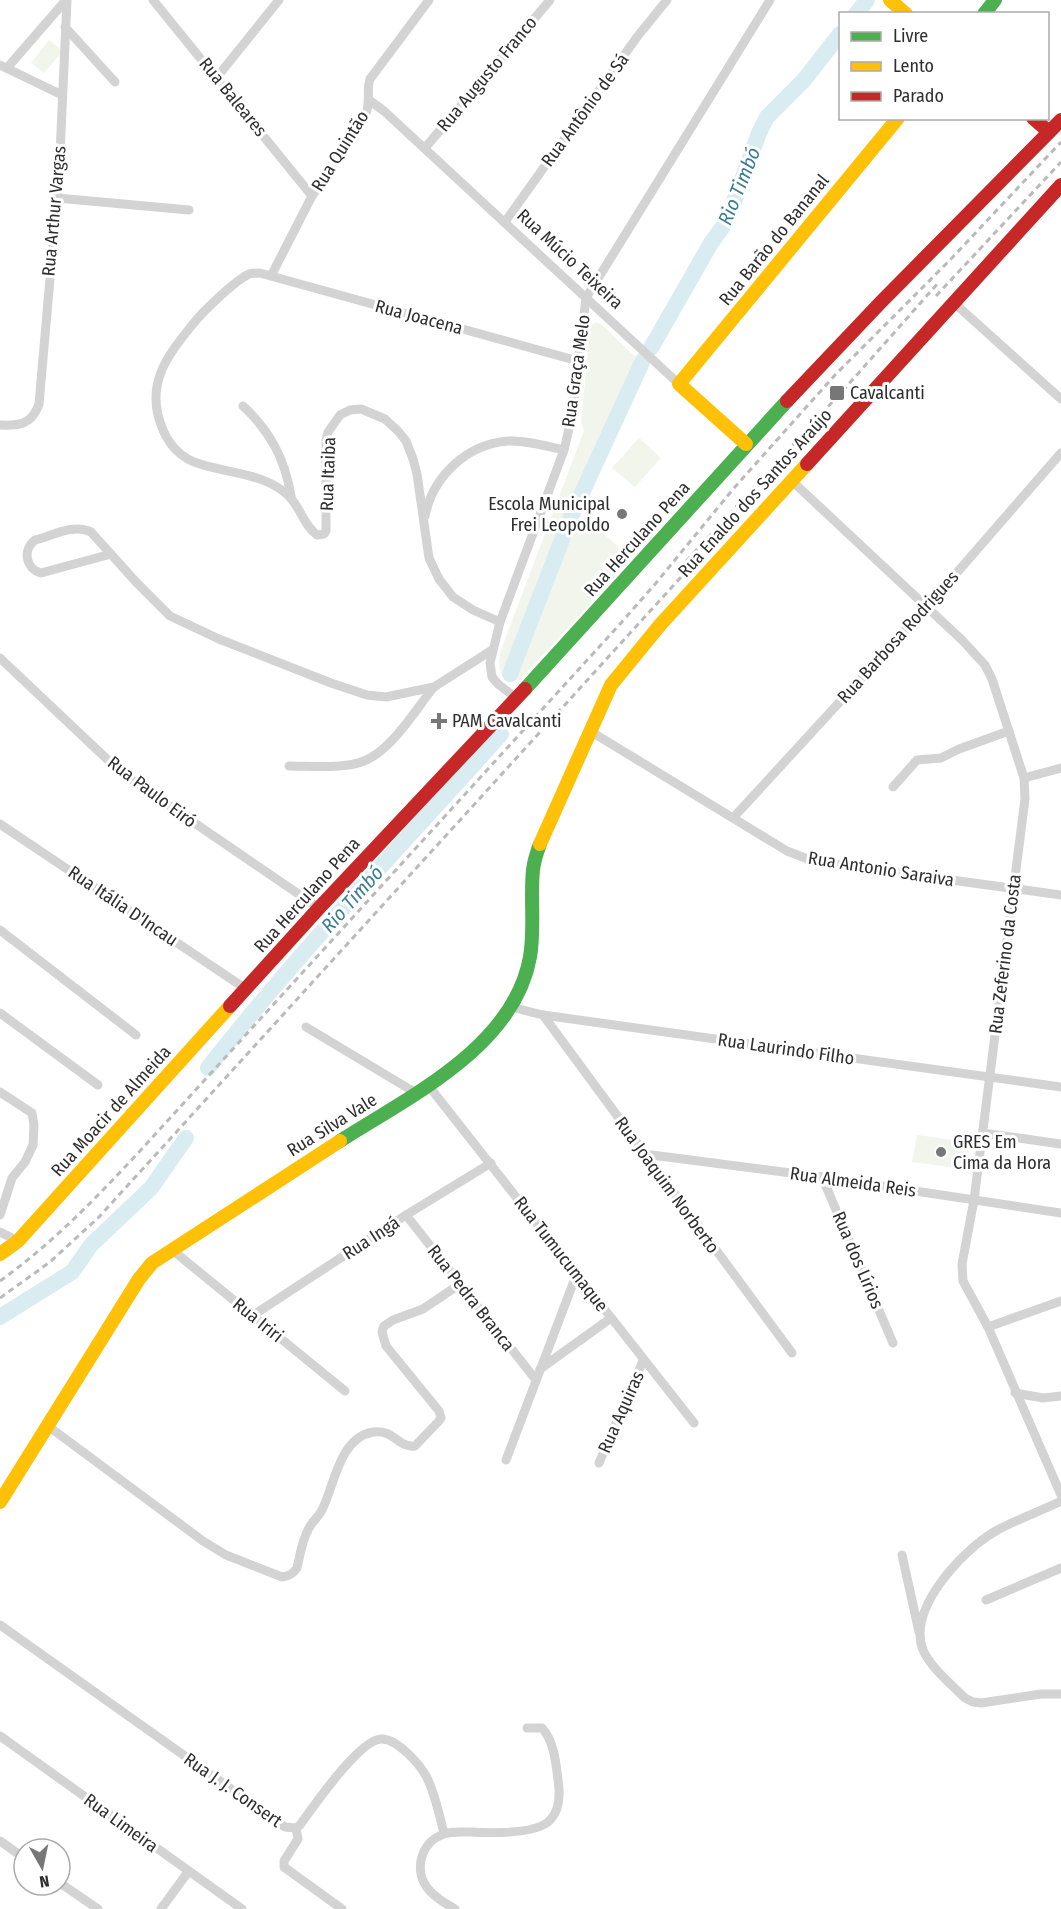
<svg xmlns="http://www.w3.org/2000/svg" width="1061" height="1909" font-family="'Fira Sans Condensed',sans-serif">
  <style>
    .green { fill: #f2f5ec }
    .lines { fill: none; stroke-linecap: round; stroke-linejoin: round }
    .river { stroke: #d8ecf2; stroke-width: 16 }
    .street { stroke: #d3d3d3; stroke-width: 9 }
    .fast { stroke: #4caf50; stroke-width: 14 }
    .slow { stroke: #ffc107; stroke-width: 14 }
    .jam { stroke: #c62828; stroke-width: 14 }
    .rail { stroke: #bababa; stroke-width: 3; stroke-dasharray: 6 4.5; stroke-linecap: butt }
    .poi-dot { fill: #777; stroke: #fff; stroke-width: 2 }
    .labels { text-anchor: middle; stroke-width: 6; stroke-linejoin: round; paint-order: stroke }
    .street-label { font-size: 18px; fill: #2e2e2e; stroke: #fff }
    .poi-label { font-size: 18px; fill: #2e2e2e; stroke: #fff; text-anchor: start }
    .water-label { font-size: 20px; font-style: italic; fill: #3a7e92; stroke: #fff }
  </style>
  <rect width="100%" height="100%" fill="#fff"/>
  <g class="green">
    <polygon points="49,40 63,51 44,73 31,63"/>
    <path d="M597 322 603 326 648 369 576 517 600 530 631 559 520 680 511 681C497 675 498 663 501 650L584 431 581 422 590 330 592 324Z"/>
    <polygon points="639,438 661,458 635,487 612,468"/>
    <polygon points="917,1135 970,1142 966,1169 912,1162"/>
  </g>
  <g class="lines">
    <g class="river">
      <polyline points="856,14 867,0"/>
      <polyline points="651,348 711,243 727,221 759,133 767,117 804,80 840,34"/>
      <polyline points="510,674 570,519 643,360"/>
      <path d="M208 1068C299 951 403 844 501 734"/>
      <polyline points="0,1317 72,1272 91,1245 151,1188 186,1138"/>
    </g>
    <g class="street">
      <polyline points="153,0 312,196"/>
      <polyline points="65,27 115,82"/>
      <polyline points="0,65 62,95"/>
      <polyline points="7,68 66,0"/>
      <polyline points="217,77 279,0"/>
      <polyline points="369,100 384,111 679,384"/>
      <polyline points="425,148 550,0"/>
      <polyline points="57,198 189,210"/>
      <polyline points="505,222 637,37 667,0"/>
      <path d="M271 276 312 196 366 113C371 101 366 90 370 79L429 0"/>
      <polyline points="953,302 1061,399"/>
      <path d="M243 406C270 431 285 459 291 496"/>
      <path d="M0 425C20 426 32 424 39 404L59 176 67 0"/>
      <polyline points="792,481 962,640 985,665 992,679 1024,778 1025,799 974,1200 962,1264 963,1281 988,1327 1061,1495"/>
      <path d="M425 516C433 476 467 444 508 441 526 440 546 446 564 450"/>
      <path d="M111 554 41 573C26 569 22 550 35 540 51 536 75 523 91 532L136 582 170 616 219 639 331 683 367 695 386 697 434 687 492 650"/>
      <path d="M500 622 473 610 453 597 439 579 429 558 417 474 413 459 406 441 398 431 385 419 361 409 350 410 340 415 328 432 326 440V531L324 534 317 535C299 521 302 502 277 487 252 472 221 472 194 462 180 456 169 444 163 430 144 386 166 357 193 324 202 312 234 282 247 275 251 273 255 273 260 273L578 361"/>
      <polyline points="0,658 110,762 136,783 319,908"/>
      <polyline points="516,698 498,684 492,677 490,663 500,622 564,450 572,416 586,298 770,0"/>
      <polyline points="590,731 787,851 813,861 1061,895"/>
      <path d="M289 766C311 766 345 769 364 761 392 750 415 710 434 687"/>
      <polyline points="1024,778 1061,768"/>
      <polyline points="893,787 917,760 941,758 959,749 1009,731"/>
      <polyline points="733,818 927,607 1061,453"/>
      <polyline points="0,824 246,989"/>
      <polyline points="0,930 136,1035"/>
      <polyline points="511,1007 543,1015 1061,1087"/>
      <polyline points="0,1013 98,1085"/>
      <polyline points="543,1015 792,1353"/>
      <polyline points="306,1027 416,1093"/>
      <polyline points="428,1085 694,1423"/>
      <polyline points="0,1092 32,1113 34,1125 33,1145 25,1162 12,1178 0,1215"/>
      <polyline points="983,1133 1061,1144"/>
      <polyline points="644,1154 822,1177 1061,1213"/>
      <polyline points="822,1177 893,1343"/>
      <polyline points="406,1215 536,1380"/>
      <polyline points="0,1232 18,1241"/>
      <polyline points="171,1249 345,1391"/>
      <polyline points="252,1316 406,1215 491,1163"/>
      <polyline points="988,1327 1061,1301"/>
      <polyline points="540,1369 611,1318"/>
      <polyline points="1015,1393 1043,1398 1061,1396"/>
      <path d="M48 1426 203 1541 226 1555 282 1577C289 1576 293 1574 297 1568 300 1555 302 1540 309 1528 312 1522 319 1516 322 1510 335 1484 339 1438 373 1432 394 1429 398 1448 415 1446L438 1422 441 1418 439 1411 386 1346 382 1332 384 1326 393 1320 423 1309 460 1284"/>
      <polyline points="506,1460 577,1273"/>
      <polyline points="599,1463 643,1361"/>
      <path d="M1061 1501C1039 1512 1015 1520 994 1532 962 1551 907 1609 923 1650 931 1668 951 1684 965 1698L973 1702 981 1703 1041 1694H1061"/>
      <polyline points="902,1555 919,1632"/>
      <polyline points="986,1600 1061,1568"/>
      <path d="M0 1625 285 1827 296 1828 300 1825C313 1807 359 1740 381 1739 396 1738 419 1763 426 1776 435 1792 439 1815 444 1833"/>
      <polyline points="0,1736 242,1909"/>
      <polyline points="296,1828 298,1839 284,1861 284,1867 342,1909"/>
      <polyline points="0,1841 24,1858"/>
      <polyline points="60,1883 98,1909"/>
      <polyline points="161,1909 188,1872"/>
      <path d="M455 1909C446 1904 436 1898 429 1890 413 1872 420 1842 444 1834 451 1831 463 1832 471 1832 490 1833 538 1835 551 1819 560 1809 560 1793 558 1780 556 1763 554 1741 542 1728H527"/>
    </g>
    <g class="fast">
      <polyline points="984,14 995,0"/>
      <polyline points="525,689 787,401"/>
      <path d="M340 1141C410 1096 514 1047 530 957 535 928 530 898 533 870 534 861 537 852 540 844"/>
    </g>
    <g class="slow">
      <polyline points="890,0 906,14"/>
      <polyline points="746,444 679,384 898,118"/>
      <polyline points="540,844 611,685 660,625 807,464"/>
      <polyline points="0,1254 18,1241 230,1006"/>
      <polyline points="0,1502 139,1279 152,1263 340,1141"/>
    </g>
    <g class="jam">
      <polyline points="1033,118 1049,132"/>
      <polyline points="787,401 881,302 1061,120"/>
      <polyline points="807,464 1061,185"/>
      <polyline points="230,1006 319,908 525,689"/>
    </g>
    <g class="rail">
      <polyline points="936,296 1061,162"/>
      <polyline points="679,569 847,386 939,282"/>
      <path d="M0 1281C53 1243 96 1198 140 1151L620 624 656 583 734 488 835 375 950 260 1061 142"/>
      <polyline points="0,1298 50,1262 99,1217 692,565"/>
    </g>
  </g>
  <g class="poi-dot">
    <rect x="829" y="385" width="16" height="16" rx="3"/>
    <circle cx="622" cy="514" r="6"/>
    <path d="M436 712h6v6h6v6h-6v6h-6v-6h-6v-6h6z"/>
    <circle cx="941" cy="1152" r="6"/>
  </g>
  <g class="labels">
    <g class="street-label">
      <text transform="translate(487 74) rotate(-50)" y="6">Rua Augusto Franco</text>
      <text transform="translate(233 97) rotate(51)" y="6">Rua Baleares</text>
      <text transform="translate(585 110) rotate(-54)" y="6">Rua Antônio de Sá</text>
      <text transform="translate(340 151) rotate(-58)" y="6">Rua Quintão</text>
      <text transform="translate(54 211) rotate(-85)" y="6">Rua Arthur Vargas</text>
      <text transform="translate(774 240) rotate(-51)" y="6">Rua Barão do Bananal</text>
      <text transform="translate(570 259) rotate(43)" y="6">Rua Múcio Teixeira</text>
      <text transform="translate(419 317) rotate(15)" y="6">Rua Joacena</text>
      <text transform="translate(576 371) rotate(-82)" y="6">Rua Graça Melo</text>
      <text transform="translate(328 474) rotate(-88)" y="6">Rua Itaiba</text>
      <text transform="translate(755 493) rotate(-48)" y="6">Rua Enaldo dos Santos Araújo</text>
      <text transform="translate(637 539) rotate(-48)" y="6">Rua Herculano Pena</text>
      <text transform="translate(898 637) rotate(-48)" y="6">Rua Barbosa Rodrigues</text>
      <text transform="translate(152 792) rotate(37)" y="6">Rua Paulo Eiró</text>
      <text transform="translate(881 869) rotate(9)" y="6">Rua Antonio Saraiva</text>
      <text transform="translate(307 895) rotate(-48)" y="6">Rua Herculano Pena</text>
      <text transform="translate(123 906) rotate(34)" y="6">Rua Itália D'Incau</text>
      <text transform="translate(1005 954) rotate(-83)" y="6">Rua Zeferino da Costa</text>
      <text transform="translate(786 1049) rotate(8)" y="6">Rua Laurindo Filho</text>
      <text transform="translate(111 1111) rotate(-48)" y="6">Rua Moacir de Almeida</text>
      <text transform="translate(332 1125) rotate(-32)" y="6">Rua Silva Vale</text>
      <text transform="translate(853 1182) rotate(8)" y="6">Rua Almeida Reis</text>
      <text transform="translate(667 1185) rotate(54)" y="6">Rua Joaquim Norberto</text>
      <text transform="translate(371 1238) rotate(-33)" y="6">Rua Ingá</text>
      <text transform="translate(561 1254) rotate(52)" y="6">Rua Tumucumaque</text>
      <text transform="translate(858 1260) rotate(67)" y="6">Rua dos Lírios</text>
      <text transform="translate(471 1298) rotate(52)" y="6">Rua Pedra Branca</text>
      <text transform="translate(258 1320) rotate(39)" y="6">Rua Iriri</text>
      <text transform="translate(621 1412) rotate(-66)" y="6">Rua Aquiras</text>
      <text transform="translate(233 1790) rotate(35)" y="6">Rua J. J. Consert</text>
      <text transform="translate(121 1823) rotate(36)" y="6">Rua Limeira</text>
    </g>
    <g class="poi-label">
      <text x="850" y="399">Cavalcanti</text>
      <text x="610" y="510" text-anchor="end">Escola Municipal<tspan x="610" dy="21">Frei Leopoldo</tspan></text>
      <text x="452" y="727">PAM Cavalcanti</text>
      <text x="953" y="1148">GRES Em<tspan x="953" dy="21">Cima da Hora</tspan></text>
    </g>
    <g class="water-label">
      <text transform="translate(739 186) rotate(-68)" y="7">Rio Timbó</text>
      <text transform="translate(352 899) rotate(-48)" y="7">Rio Timbó</text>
    </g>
  </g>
  <rect x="839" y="12" width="210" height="108" fill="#ffffff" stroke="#ababab" stroke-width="1.5"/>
  <rect x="851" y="32" width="30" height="9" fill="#4caf50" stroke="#ababab" stroke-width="1.5"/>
  <text x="893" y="42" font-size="18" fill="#2e2e2e">Livre</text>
  <rect x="851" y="62" width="30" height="9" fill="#ffc107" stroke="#ababab" stroke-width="1.5"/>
  <text x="893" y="72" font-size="18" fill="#2e2e2e">Lento</text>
  <rect x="851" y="92" width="30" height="9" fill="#c62828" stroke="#ababab" stroke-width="1.5"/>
  <text x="893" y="102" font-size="18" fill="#2e2e2e">Parado</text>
  <g transform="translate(42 1867) rotate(171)"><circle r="28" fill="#ffffff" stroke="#ababab" stroke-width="1.5"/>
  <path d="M0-4.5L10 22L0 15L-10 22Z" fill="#777777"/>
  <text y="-9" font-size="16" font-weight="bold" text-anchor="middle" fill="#2e2e2e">N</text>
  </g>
</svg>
